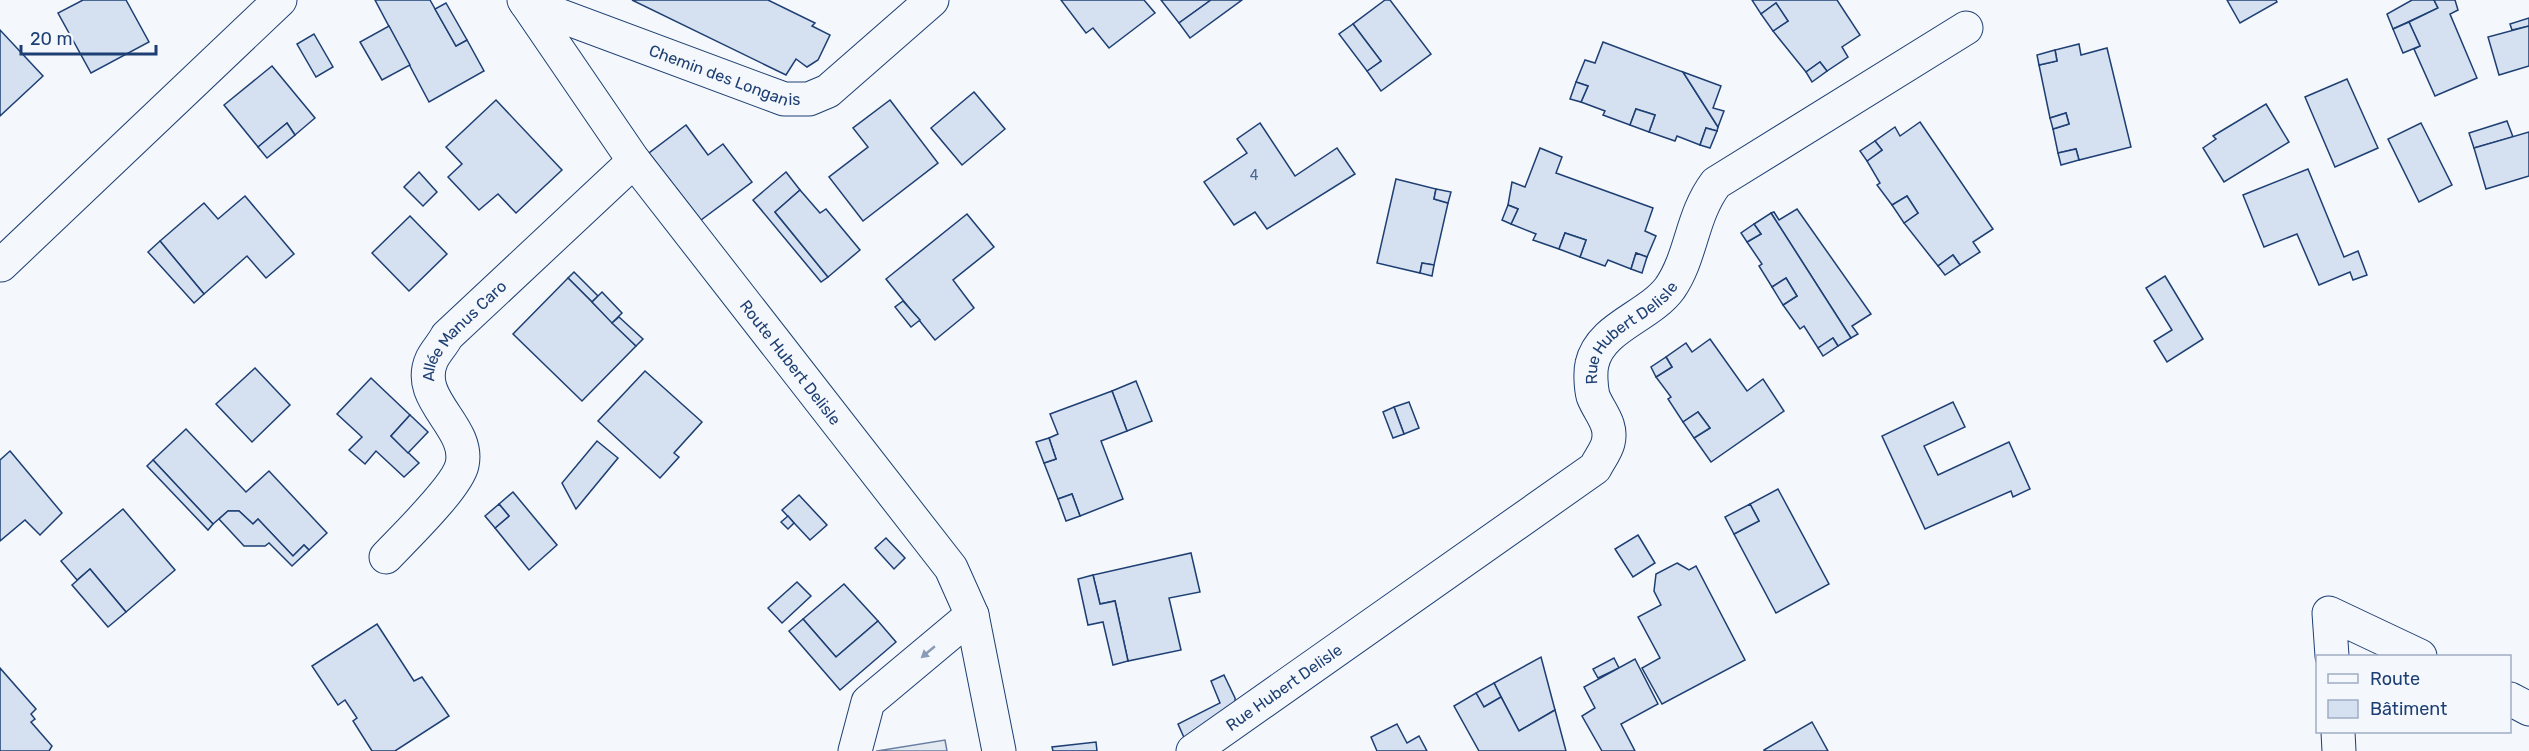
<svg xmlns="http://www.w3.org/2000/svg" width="2529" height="751" font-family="Rubik,sans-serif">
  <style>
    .green { fill: #e3e9f0; stroke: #687fa3; stroke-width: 1.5 }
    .building { fill: #d5e0f0; stroke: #1d3f73; stroke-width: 1.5 }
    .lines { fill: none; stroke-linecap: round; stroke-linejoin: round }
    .street-casing { stroke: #1d3f73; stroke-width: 35 }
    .secondary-casing { stroke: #1d3f73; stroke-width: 35 }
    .street { stroke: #f4f7fb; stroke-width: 33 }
    .secondary { stroke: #f4f7fb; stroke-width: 33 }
    .oneway { fill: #889bb7 }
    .labels { text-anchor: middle; stroke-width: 4.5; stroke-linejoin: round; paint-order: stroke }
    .number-label { font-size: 14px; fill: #4b6792 }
    .street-label { font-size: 16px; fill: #1d3f73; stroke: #f4f7fb }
  </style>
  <rect width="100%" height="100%" fill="#f4f7fb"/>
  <polygon class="green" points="945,740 947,751 876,751 877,751"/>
  <g class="building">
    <polygon points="83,0 126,0 149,42 91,73 58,13"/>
    <polygon points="375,0 430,0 456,46 467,40 484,71 429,102"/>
    <polygon points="632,0 768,0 815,23 812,26 830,35 818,60 807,67 796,59 786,75"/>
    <polygon points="1061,0 1144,0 1155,13 1109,48 1093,28 1086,33"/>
    <polygon points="1161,0 1211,0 1179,23"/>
    <polygon points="1211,0 1242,0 1190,38 1179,23"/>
    <polygon points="1385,0 1390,0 1431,54 1381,91 1367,71 1381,61 1353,24"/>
    <polygon points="1752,0 1837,0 1860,35 1842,47 1848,57 1827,71 1820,62 1806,72 1773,31 1788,21 1776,3 1761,14"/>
    <polygon points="2227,0 2276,0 2277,2 2240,23"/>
    <polygon points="2412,0 2434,0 2438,8 2393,29 2387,14"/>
    <polygon points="2434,0 2455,0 2458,10 2450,14 2477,78 2435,96 2414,49 2420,46 2409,22 2438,8"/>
    <polygon points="446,3 467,40 456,46 435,9"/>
    <polygon points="1776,3 1788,21 1773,31 1761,14"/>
    <polygon points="2529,18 2529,26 2512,30 2510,24"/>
    <polygon points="2409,22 2420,46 2403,53 2393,29"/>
    <polygon points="1353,24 1381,61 1367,71 1339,34"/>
    <polygon points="389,26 410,65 382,80 360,42"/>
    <polygon points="2529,26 2529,66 2499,75 2488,37"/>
    <polygon points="0,30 43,76 0,116"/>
    <polygon points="314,34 333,67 316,77 297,44"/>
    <polygon points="1603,42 1683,72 1718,127 1717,131 1706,128 1700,145 1677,136 1675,141 1649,132 1655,115 1636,109 1630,125 1603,115 1605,111 1581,102 1588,86 1576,82 1585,60 1595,63"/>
    <polygon points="2079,44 2081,55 2107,48 2131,147 2079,160 2076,149 2058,153 2053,129 2069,124 2066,113 2050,118 2039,65 2057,61 2055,50"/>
    <polygon points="2055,50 2057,61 2039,65 2037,55"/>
    <polygon points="1820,62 1827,71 1812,82 1806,72"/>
    <polygon points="272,66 315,118 295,135 287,123 258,147 224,105"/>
    <polygon points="1683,72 1721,86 1713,108 1724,111 1718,127"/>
    <polygon points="2347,79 2378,148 2335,167 2305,97"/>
    <polygon points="1576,82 1588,86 1581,102 1570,99"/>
    <polygon points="974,92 1005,129 962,165 931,128"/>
    <polygon points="496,100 562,170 516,213 498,194 479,210 448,177 462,164 446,147"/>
    <polygon points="890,100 938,163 863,221 829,177 868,147 853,128"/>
    <polygon points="2266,104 2289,142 2224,182 2203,148 2216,139 2213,136"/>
    <polygon points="1636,109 1655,115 1649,132 1630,125"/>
    <polygon points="2066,113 2069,124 2053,129 2050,118"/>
    <polygon points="2507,121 2513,137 2474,148 2469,133"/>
    <polygon points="1920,122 1993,229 1973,242 1980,252 1960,265 1953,255 1938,266 1904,223 1918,213 1907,196 1892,205 1877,185 1880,183 1867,161 1882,150 1875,141 1895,127 1900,136"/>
    <polygon points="287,123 295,135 267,158 258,147"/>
    <polygon points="1260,123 1295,176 1337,148 1355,174 1267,229 1255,212 1234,225 1204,182 1247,153 1237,139"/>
    <polygon points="2421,123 2452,185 2419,202 2388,139"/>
    <polygon points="686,125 708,155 723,144 752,182 701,220 649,153"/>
    <polygon points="1706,128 1717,131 1710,148 1700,145"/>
    <polygon points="2529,132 2529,176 2486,189 2474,148"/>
    <polygon points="1875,141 1882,150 1867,161 1860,151"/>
    <polygon points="1540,148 1562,157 1556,173 1653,208 1645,231 1656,236 1647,257 1636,253 1631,269 1608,260 1605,266 1580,257 1586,240 1565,233 1559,249 1533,240 1536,234 1511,224 1518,209 1508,205 1512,182 1525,187"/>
    <polygon points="2076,149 2079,160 2061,165 2058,153"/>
    <polygon points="2308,169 2344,257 2358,251 2367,275 2353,280 2350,272 2319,285 2297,234 2264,247 2243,195"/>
    <polygon points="419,172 437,192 423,206 404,187"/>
    <polygon points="786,172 800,190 775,212 828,277 821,282 753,200"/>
    <polygon points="1396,179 1436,189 1434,199 1448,203 1434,265 1422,263 1420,273 1377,263"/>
    <polygon points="1436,189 1451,192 1448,203 1434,199"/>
    <polygon points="800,190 820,213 826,209 860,250 828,277 775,212"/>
    <polygon points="245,196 294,254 266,278 247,256 204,294 160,241 204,203 218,219"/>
    <polygon points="1907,196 1918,213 1904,223 1892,205"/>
    <polygon points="1508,205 1518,209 1511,224 1502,220"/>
    <polygon points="1797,209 1871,314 1852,326 1858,334 1851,338 1771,213 1774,212 1779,220"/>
    <polygon points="1771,213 1851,338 1838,346 1833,338 1818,348 1804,326 1800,329 1783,305 1797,296 1786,278 1772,287 1759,266 1762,264 1747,242 1761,234 1754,224"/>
    <polygon points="967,214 994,247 953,280 974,308 935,340 886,279"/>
    <polygon points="410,216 447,254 409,291 372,253"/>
    <polygon points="1754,224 1761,234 1747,242 1741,233"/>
    <polygon points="1565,233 1586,240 1580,257 1559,249"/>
    <polygon points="160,241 204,294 194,303 148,252"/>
    <polygon points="1636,253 1647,257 1642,273 1631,269"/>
    <polygon points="1953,255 1960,265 1945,275 1938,266"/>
    <polygon points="1422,263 1434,265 1432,276 1420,273"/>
    <polygon points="574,272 598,296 592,302 568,278"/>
    <polygon points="2165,276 2203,339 2167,362 2154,341 2172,330 2146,288"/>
    <polygon points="568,278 636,346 582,401 513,334"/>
    <polygon points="1786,278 1797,296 1783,305 1772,287"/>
    <polygon points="602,292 622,313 612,323 592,302"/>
    <polygon points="903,301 920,320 911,327 895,307"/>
    <polygon points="619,317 643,339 636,346 612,323"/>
    <polygon points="1833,338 1838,346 1823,356 1818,348"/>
    <polygon points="1710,339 1747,391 1763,379 1784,411 1711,462 1694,438 1710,428 1698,412 1683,422 1668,399 1671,397 1656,377 1672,367 1666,357 1686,343 1692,352"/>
    <polygon points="1666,357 1672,367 1656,377 1651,367"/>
    <polygon points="255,368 290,405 252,442 216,404"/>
    <polygon points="645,371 702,422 674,453 679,457 660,478 598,421"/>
    <polygon points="371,378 410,415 391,436 419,463 404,477 376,451 365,464 349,450 362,437 337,414"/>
    <polygon points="1136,381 1152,421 1127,431 1112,391"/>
    <polygon points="1112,391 1127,431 1101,441 1123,499 1080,516 1072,494 1058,499 1044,463 1056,459 1049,438 1058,434 1050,414"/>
    <polygon points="1409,402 1419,428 1404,434 1394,407"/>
    <polygon points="1953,402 1965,427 1924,446 1938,475 2009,442 2030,489 2013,497 2011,491 1925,529 1882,436"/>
    <polygon points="1394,407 1404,434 1393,438 1383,412"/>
    <polygon points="1698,412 1710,428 1694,438 1683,422"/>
    <polygon points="410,415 428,432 408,453 391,436"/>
    <polygon points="186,429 246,492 269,471 327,533 309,550 304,545 293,556 258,519 253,524 239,511 228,511 213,524 153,460"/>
    <polygon points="1049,438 1056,459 1044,463 1036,442"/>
    <polygon points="597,441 618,458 576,509 562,483"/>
    <polygon points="10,451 62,513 40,535 25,520 0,541 0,460"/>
    <polygon points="153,460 213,524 208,530 147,466"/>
    <polygon points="1778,489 1829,584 1776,613 1734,534 1759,521 1750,504"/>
    <polygon points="513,492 557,545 529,570 495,528 509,516 499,504"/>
    <polygon points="1072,494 1080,516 1066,521 1058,499"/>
    <polygon points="799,495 827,525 810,540 782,510"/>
    <polygon points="499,504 509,516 495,528 485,516"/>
    <polygon points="1750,504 1759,521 1734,534 1725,517"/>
    <polygon points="123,509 175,570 126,612 90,569 77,580 61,561"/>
    <polygon points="228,511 239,511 253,524 258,519 293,556 304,545 309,550 292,566 269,543 265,546 244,546 219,519"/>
    <polygon points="788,516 794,523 788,529 781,522"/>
    <polygon points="1638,535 1655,563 1633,577 1615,549"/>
    <polygon points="886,538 905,558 894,569 875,548"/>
    <polygon points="1191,553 1200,592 1169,598 1181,650 1128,661 1115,601 1100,604 1093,575"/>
    <polygon points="1677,563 1689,570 1696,566 1745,660 1662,704 1642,668 1660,658 1638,617 1661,605 1654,591 1656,574"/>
    <polygon points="90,569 126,612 108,627 72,585"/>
    <polygon points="1093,575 1100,604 1115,601 1128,661 1113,665 1103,622 1088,625 1078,579"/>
    <polygon points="797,582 811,596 782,623 768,608"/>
    <polygon points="844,584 878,621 836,657 803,619"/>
    <polygon points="803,619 836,657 878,621 896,642 840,690 789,631"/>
    <polygon points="377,624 414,681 422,677 449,716 395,751 372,751 353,721 357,718 345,700 338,705 312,666"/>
    <polygon points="1541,657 1555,710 1519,731 1494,683"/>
    <polygon points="1614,658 1619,668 1598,678 1593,669"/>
    <polygon points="1635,659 1658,704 1621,724 1635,751 1602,751 1582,716 1595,708 1584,687"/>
    <polygon points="0,668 36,709 31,714 35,719 31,722 52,746 49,751 0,751"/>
    <polygon points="1224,675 1235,698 1236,720 1186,742 1178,724 1220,703 1211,681"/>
    <polygon points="1494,683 1501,697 1484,707 1476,693"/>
    <polygon points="1476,693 1484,707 1501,697 1519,731 1555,710 1566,751 1479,751 1454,706"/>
    <polygon points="1812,722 1828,751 1764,751 1764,750"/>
    <polygon points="1397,724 1407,743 1419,736 1427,751 1377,751 1371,737"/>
    <polygon points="1096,742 1097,751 1053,751 1052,747"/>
  </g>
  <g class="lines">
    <defs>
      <g id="street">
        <path id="s1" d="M526 3 784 99H809L828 91 932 0"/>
        <polyline points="1,265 280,0"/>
        <path id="s2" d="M386 557C403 539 457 487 462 465 471 426 413 400 432 359 436 351 443 344 447 336L634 161"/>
        <polyline points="2332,656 2329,613 2420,656"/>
        <polyline points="2510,699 2529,709"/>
        <polyline points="2338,732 2339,751"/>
        <polyline points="855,751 868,702 972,615"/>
        <path id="s3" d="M1193 751 1595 468C1599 460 1606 451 1608 443 1613 424 1599 412 1593 396 1591 388 1590 372 1592 364 1600 327 1649 317 1670 288 1692 256 1691 216 1716 183L1966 28"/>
      </g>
      <g id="secondary">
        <path id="s4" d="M524 0 634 161 951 568 972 615 999 751"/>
      </g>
    </defs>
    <use href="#street" class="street-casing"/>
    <use href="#secondary" class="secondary-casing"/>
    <use href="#street" class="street"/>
    <use href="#secondary" class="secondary"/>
  </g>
  <defs><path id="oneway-solid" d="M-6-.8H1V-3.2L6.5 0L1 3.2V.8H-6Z" transform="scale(1.5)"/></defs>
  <use class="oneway" href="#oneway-solid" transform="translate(928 652) rotate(140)"/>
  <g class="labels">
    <g class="number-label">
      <text x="1254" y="180">4</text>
    </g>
    <g class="street-label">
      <text dy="6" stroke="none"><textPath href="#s1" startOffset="212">Chemin des Longanis</textPath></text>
      <text dy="6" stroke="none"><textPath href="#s2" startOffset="276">Allée Manus Caro</textPath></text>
      <text dy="6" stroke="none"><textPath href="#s3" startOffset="651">Rue Hubert Delisle</textPath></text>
      <text dy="6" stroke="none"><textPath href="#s4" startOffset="450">Route Hubert Delisle</textPath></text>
      <text dy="6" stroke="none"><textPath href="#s3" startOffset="111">Rue Hubert Delisle</textPath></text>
    </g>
  </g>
  <rect x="2316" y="655" width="195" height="78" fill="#f4f7fb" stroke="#9eadc5" stroke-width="1.5"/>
  <rect x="2328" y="674" width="30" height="9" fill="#f4f7fb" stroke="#9eadc5" stroke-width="1.5"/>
  <text x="2370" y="685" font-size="18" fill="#1d3f73">Route</text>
  <rect x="2328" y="700" width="30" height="18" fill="#d5e0f0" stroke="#9eadc5" stroke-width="1.5"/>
  <text x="2370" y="715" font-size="18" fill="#1d3f73">Bâtiment</text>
  <path d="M21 45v9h135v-9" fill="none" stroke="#1d3f73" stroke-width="3"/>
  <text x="30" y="45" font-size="18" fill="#1d3f73" stroke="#f4f7fb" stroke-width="4.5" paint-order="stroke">20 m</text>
</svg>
